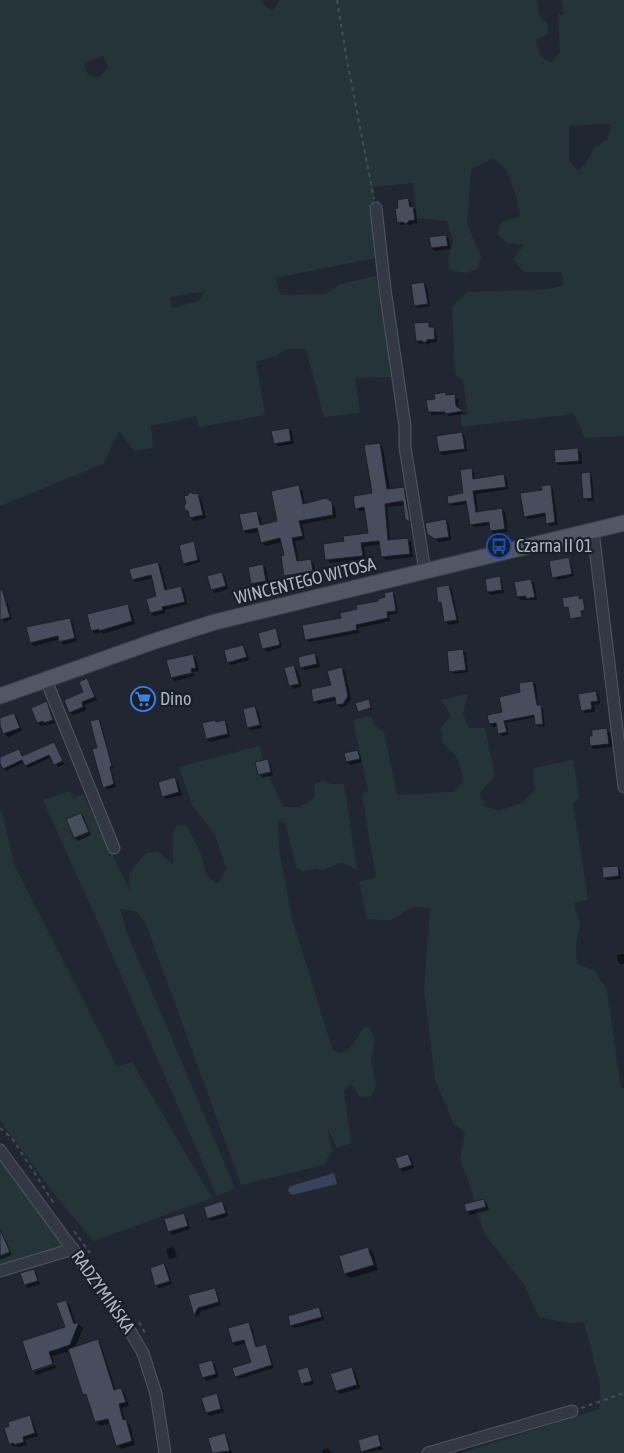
<svg xmlns="http://www.w3.org/2000/svg" width="624" height="1453" font-family="'Asap Condensed',sans-serif">
  <style>
    .green { fill: #253537; fill-rule: evenodd }
    .water { fill: #36435b }
    .shadow { fill: #0007 }
    .building { fill: #464d5d; stroke: #1b202a }
    .lines { fill: none; stroke-linecap: round; stroke-linejoin: round }
    .minor-casing { stroke: #515662; stroke-width: 13 }
    .major-casing { stroke: #3d424e; stroke-width: 17 }
    .path { stroke: #415054; stroke-width: 2; stroke-dasharray: 4 4; stroke-linecap: butt }
    .minor { stroke: #333944; stroke-width: 11 }
    .major { stroke: #515764; stroke-width: 15 }
    .labels { text-anchor: middle; stroke-width: 4.5; stroke-linejoin: round; paint-order: stroke }
    .poi-label { font-size: 18px; fill: #adb3c1; stroke: #191e28; text-anchor: start }
    .street-label { font-size: 18px; fill: #adb3c1; stroke: #191e28 }
  </style>
  <rect width="100%" height="100%" fill="#202733"/>
  <g class="green">
    <path d="M2 0H262V4L273 11 280 0H537L539 16 547 22 548 34 536 40 541 56 551 63 560 52 558 15 564 14 562 0H624V436L585 438 574 414 461 427V415L468 414 463 380 455 374 452 307 467 292 549 289 564 285 562 272H524L513 259 524 245 508 243 497 234 502 221 520 217 517 199 507 170 493 158 471 169 467 224 481 256 478 269 465 273 450 270 448 259 453 242 447 221 417 218 413 183 373 187 381 257 275 278 281 295 326 294 340 284 376 276 392 377 355 378 360 413 324 417 306 349H286L276 356 256 362 265 415 199 427 196 416 151 426 153 448 134 451 119 431 103 464 0 506V1ZM103 56 109 68 99 77C88 77 86 74 84 63ZM597 124H611L608 139 594 148 586 164 578 171 569 161V126ZM205 291 199 301 172 308 170 297Z"/>
    <path d="M468 694 463 715 469 728H485L495 776 480 793 485 806 499 811 523 802 535 790 533 768 573 760 579 798 573 803 588 900 574 903 580 924 576 946 577 964 594 970 607 990 621 1089 624 1088V1453H462L599 1409 600 1385 584 1322 569 1323 539 1317 525 1286 484 1233 468 1180 460 1160 465 1132 454 1125 435 1079 424 989 430 908 418 907 408 909 391 920 367 919 359 882 376 877 362 794 368 792 353 720 371 716 374 725 384 732 397 795 454 792 463 783C461 765 459 756 443 744L441 728 451 715 441 700Z"/>
    <polygon points="259,746 270,779 283,807 300,807 314,798 315,784 323,781 331,784 344,784 357,870 342,862 323,870 315,868 303,872 296,867 285,823 278,820 279,848 292,919 333,1051 342,1053 351,1047 363,1029 369,1026 375,1041 371,1059 376,1085 370,1097 359,1096 354,1087 350,1084 344,1091 351,1143 337,1148 327,1126 332,1151 323,1165 241,1185 146,924 136,911 120,909 127,933 235,1188 217,1196 97,920 43,800 71,791 73,800 83,794 130,891 129,873 146,853 158,852 173,864 172,834 178,824 187,827 199,849 207,877 218,884 226,869 215,835 192,805 179,767"/>
    <polygon points="2,811 14,864 117,1067 132,1062 212,1198 94,1241 58,1199 0,1120 0,812"/>
    <polygon points="0,1152 70,1250 0,1271"/>
  </g>
  <polygon class="water" points="334,1173 337,1184 292,1195 288,1191 289,1187 291,1186"/>
  <g class="shadow">
    <polygon points="408,199 411,202 412,207 416,210 417,223 412,224 410,226 407,224 401,225 398,222"/>
    <polygon points="446,236 449,239 450,249 435,251 432,248"/>
    <polygon points="424,283 427,286 430,306 418,308 415,305"/>
    <polygon points="428,323 432,328 436,331 437,342 430,343 428,345 426,343 420,344 417,341"/>
    <polygon points="445,394 448,396 454,396 458,399 459,409 464,414 449,416 447,414 432,415 429,412 436,400"/>
    <polygon points="289,429 292,432 294,444 278,446 275,443"/>
    <polygon points="462,433 465,437 467,451 443,455 440,452"/>
    <polygon points="380,444 383,448 390,490 403,488 407,491 412,524 406,519 404,505 387,507 390,541 407,539 411,542 413,557 386,560 383,557 381,544 364,547 365,559 330,563 327,559 345,542 370,534 366,510 360,511 356,508 373,494"/>
    <polygon points="578,450 581,453 582,464 559,465 556,462"/>
    <polygon points="472,470 474,472 475,480 504,475 507,478 508,489 476,494 478,513 502,509 505,512 508,532 494,534 491,531 490,525 474,527 471,524 468,504 452,506 449,503 464,494"/>
    <polygon points="589,473 592,477 594,501 588,501 584,498"/>
    <polygon points="550,486 553,489 558,525 550,526 547,523 546,516 528,519 525,516 543,491"/>
    <polygon points="299,487 302,490 305,505 331,503 335,507 336,518 302,524 305,539 295,541 299,562 310,560 314,564 316,574 289,579 286,576 285,556 283,542 266,546 262,543 259,532 248,534 244,531 256,512 260,516 262,526 278,522"/>
    <polygon points="197,494 201,498 206,518 194,521 186,509"/>
    <polygon points="446,521 449,524 451,540 439,542 431,536"/>
    <polygon points="193,543 195,545 200,562 187,566 184,564"/>
    <polygon points="568,559 571,562 574,576 557,580 554,577"/>
    <polygon points="158,563 161,566 167,591 181,587 184,590 187,604 165,610 165,613 154,616 151,613 148,600 157,597 153,578 136,582 133,579"/>
    <polygon points="263,565 266,568 269,584 255,586 252,583"/>
    <polygon points="222,573 225,576 228,589 215,593 212,590"/>
    <polygon points="499,578 502,581 504,593 491,595 488,592"/>
    <polygon points="531,580 534,583 537,600 521,600 518,597"/>
    <polygon points="449,586 452,590 459,623 449,625 445,621 442,605 439,602"/>
    <polygon points="392,592 395,595 398,613 389,615 390,621 358,628 359,633 309,642 306,639 343,619 386,598"/>
    <polygon points="578,597 580,600 584,601 585,611 581,612 582,618 572,619 569,608 565,607"/>
    <polygon points="5,602 8,604 12,619 4,622 0,616 0,603"/>
    <polygon points="127,606 131,609 135,624 103,634 102,632 95,634 92,631 88,615"/>
    <polygon points="70,619 73,623 77,641 64,645 60,639 34,646 31,642"/>
    <polygon points="275,630 278,633 282,647 267,652 264,649"/>
    <polygon points="243,646 246,649 249,660 231,665 228,662"/>
    <polygon points="462,650 466,653 468,672 454,674 451,671"/>
    <polygon points="193,655 196,658 199,671 193,672 194,676 175,681 172,677"/>
    <polygon points="315,655 318,658 320,667 304,670 301,667"/>
    <polygon points="294,667 297,670 302,686 294,689 291,686"/>
    <polygon points="342,668 345,671 351,699 346,706 340,708 337,704 336,700 318,704 314,701 333,686"/>
    <polygon points="87,680 90,683 97,700 84,705 87,710 73,715 70,712 85,693"/>
    <polygon points="533,682 536,685 538,706 543,709 545,726 539,727 536,724 535,717 506,723 509,734 502,736 499,733 498,726 493,727 490,724 489,716 503,713"/>
    <polygon points="596,692 599,695 600,704 594,705 595,712 585,713 582,710"/>
    <polygon points="368,700 372,709 360,712 359,711"/>
    <polygon points="46,703 49,706 55,723 41,726 38,723 32,708"/>
    <polygon points="255,707 258,710 262,728 251,730 248,727"/>
    <polygon points="14,714 17,717 22,731 8,737 5,734 0,720"/>
    <polygon points="98,720 101,723 113,768 111,769 116,787 107,789 104,787 98,749"/>
    <polygon points="215,721 217,723 224,721 227,724 230,737 210,742 207,739"/>
    <polygon points="607,730 610,733 612,747 594,749 591,746"/>
    <polygon points="54,744 64,764 58,767 52,757 28,768 24,762 6,771 0,761 0,759 19,750 23,757"/>
    <polygon points="357,751 360,754 362,762 350,765 347,762"/>
    <polygon points="267,761 270,764 273,775 262,778 259,774"/>
    <polygon points="175,779 178,782 182,795 166,799 163,796"/>
    <polygon points="81,814 84,817 91,835 78,841 75,838 68,820"/>
    <polygon points="617,867 620,870 621,879 607,880 604,877"/>
    <polygon points="624,954 624,964 620,964 618,962 617,955"/>
    <polygon points="408,1155 411,1158 414,1168 403,1172 400,1168"/>
    <polygon points="484,1200 487,1203 489,1210 470,1215 467,1212"/>
    <polygon points="222,1203 225,1206 228,1216 211,1221 208,1218"/>
    <polygon points="184,1215 187,1218 190,1229 172,1235 169,1231"/>
    <polygon points="3,1237 6,1240 12,1255 0,1260 0,1238"/>
    <polygon points="174,1247 177,1257 169,1259 166,1249"/>
    <polygon points="368,1248 373,1253 378,1270 350,1278 345,1273"/>
    <polygon points="164,1264 167,1268 172,1284 159,1288 156,1285"/>
    <polygon points="33,1270 36,1273 40,1284 28,1288 25,1285"/>
    <polygon points="214,1289 217,1292 221,1305 201,1311 198,1317 195,1315 190,1296"/>
    <polygon points="66,1301 70,1306 76,1325 79,1324 83,1328 75,1348 97,1341 101,1345 116,1391 121,1390 125,1394 129,1406 122,1408 125,1420 130,1425 135,1445 121,1449 117,1445 111,1423 100,1426 96,1421 89,1398 84,1395 69,1351 52,1356 54,1362 33,1371 24,1342 66,1328 58,1304"/>
    <polygon points="319,1308 322,1312 324,1320 294,1328 291,1325"/>
    <polygon points="249,1324 252,1327 257,1348 265,1345 268,1348 274,1368 239,1379 236,1376 253,1363 246,1343 236,1346 233,1343"/>
    <polygon points="212,1362 215,1365 219,1377 206,1381 203,1377"/>
    <polygon points="55,1365 56,1368 37,1375 34,1372"/>
    <polygon points="307,1369 310,1372 314,1384 305,1386 302,1383"/>
    <polygon points="352,1369 355,1372 360,1388 340,1394 337,1391 332,1375"/>
    <polygon points="216,1394 219,1398 224,1412 210,1416 207,1413"/>
    <polygon points="29,1416 32,1419 38,1436 25,1440 27,1445 19,1447 17,1446 13,1446 10,1443"/>
    <polygon points="224,1434 227,1437 232,1453 214,1453 210,1439"/>
    <polygon points="377,1436 380,1439 383,1449 364,1453 362,1451"/>
    <polygon points="328,1448 332,1453 323,1453 322,1450"/>
  </g>
  <g class="building">
    <polygon points="408,198 410,207 413,206 415,220 409,221 406,224 403,222 397,223 395,209 398,208 397,200"/>
    <polygon points="446,235 448,246 431,248 429,237"/>
    <polygon points="424,282 428,304 414,306 411,284"/>
    <polygon points="429,322 429,327 434,327 435,339 427,340 425,343 422,341 416,341 414,323"/>
    <polygon points="446,392 446,395 455,394 456,406 463,411 445,414 445,412 428,412 426,400 435,399 434,394"/>
    <polygon points="289,428 291,441 274,444 271,431"/>
    <polygon points="462,432 465,449 439,452 436,436"/>
    <polygon points="380,443 387,489 404,487 410,522 405,519 403,501 385,504 388,540 408,538 410,554 381,557 379,541 361,543 363,556 325,560 323,544 344,541 343,536 368,533 364,507 355,509 353,496 372,493 364,445"/>
    <polygon points="578,448 579,461 555,463 554,450"/>
    <polygon points="472,468 473,479 504,474 506,487 473,491 476,512 502,508 505,529 490,531 489,522 470,525 466,501 448,504 447,496 463,493 460,470"/>
    <polygon points="590,472 592,498 583,499 581,473"/>
    <polygon points="299,485 303,504 326,498 332,502 333,515 299,521 303,536 292,538 297,561 311,559 313,571 284,576 281,556 284,555 280,538 261,543 257,528 243,531 239,514 257,511 260,525 277,521 271,491"/>
    <polygon points="546,485 551,485 555,522 546,524 545,513 524,517 520,493 542,490 541,486"/>
    <polygon points="190,492 194,494 198,493 203,515 190,518 188,511 185,510 184,506 186,503 184,496 188,495"/>
    <polygon points="446,519 449,537 435,539 427,534 425,523"/>
    <polygon points="194,541 198,560 183,564 179,545"/>
    <polygon points="569,557 572,574 552,578 549,561"/>
    <polygon points="158,562 165,590 181,586 185,602 162,607 163,610 150,613 146,599 156,596 151,575 132,580 129,569"/>
    <polygon points="263,564 266,581 251,584 248,567"/>
    <polygon points="222,572 226,586 211,590 207,576"/>
    <polygon points="500,576 502,590 487,592 485,579"/>
    <polygon points="531,579 535,597 526,599 526,596 517,597 514,582"/>
    <polygon points="449,585 457,620 444,622 441,602 438,603 436,587"/>
    <polygon points="2,589 10,617 0,620 0,590"/>
    <polygon points="393,591 396,611 387,612 388,618 356,625 357,630 305,640 302,625 341,618 340,613 357,609 356,605 378,601 378,599 385,597 384,593"/>
    <polygon points="579,595 579,599 583,598 585,610 581,611 582,617 570,619 568,607 564,608 562,598"/>
    <polygon points="128,604 132,621 99,631 99,629 91,631 87,614"/>
    <polygon points="70,618 75,638 59,642 58,636 30,643 26,627"/>
    <polygon points="276,628 280,645 262,649 258,633"/>
    <polygon points="243,645 247,657 227,663 224,650"/>
    <polygon points="463,649 466,670 449,672 447,651"/>
    <polygon points="315,653 317,664 300,668 298,657"/>
    <polygon points="193,654 196,668 191,669 192,673 171,678 166,660"/>
    <polygon points="294,665 299,684 289,686 284,668"/>
    <polygon points="342,667 348,696 343,704 336,705 335,697 313,702 311,689 331,685 327,671"/>
    <polygon points="87,678 95,697 82,702 83,707 69,713 64,700 83,692 79,682"/>
    <polygon points="533,681 537,705 541,705 543,724 535,725 534,715 504,721 507,732 498,734 496,723 489,724 487,715 502,712 499,697 520,692 519,683"/>
    <polygon points="596,691 598,701 591,702 592,709 581,711 578,694"/>
    <polygon points="369,699 371,708 358,712 355,703"/>
    <polygon points="47,701 53,720 44,723 43,721 37,723 31,708"/>
    <polygon points="255,706 260,725 247,728 243,709"/>
    <polygon points="14,713 20,728 3,734 0,725 0,718"/>
    <polygon points="99,719 112,766 110,767 114,784 103,788 92,749 97,748 90,721"/>
    <polygon points="215,720 216,722 225,720 228,734 206,739 202,723"/>
    <polygon points="607,728 609,744 590,746 589,736 592,736 592,730"/>
    <polygon points="54,742 63,761 54,765 49,755 25,766 22,760 3,769 0,764 0,757 19,749 22,756"/>
    <polygon points="358,750 360,759 346,762 344,753"/>
    <polygon points="268,759 271,772 258,775 255,762"/>
    <polygon points="175,777 179,792 162,797 158,782"/>
    <polygon points="81,813 89,832 74,838 66,819"/>
    <polygon points="618,866 619,876 603,878 602,867"/>
    <polygon points="408,1154 412,1165 399,1169 395,1158"/>
    <polygon points="484,1199 486,1207 466,1212 464,1204"/>
    <polygon points="222,1201 226,1213 207,1219 204,1207"/>
    <polygon points="184,1213 188,1226 168,1232 164,1219"/>
    <polygon points="0,1229 10,1252 0,1256"/>
    <polygon points="368,1247 374,1265 344,1274 339,1256"/>
    <polygon points="164,1263 170,1281 155,1286 150,1268"/>
    <polygon points="34,1269 38,1281 24,1285 20,1273"/>
    <polygon points="215,1288 219,1302 198,1308 194,1316 188,1295"/>
    <polygon points="66,1300 74,1324 79,1322 70,1345 49,1352 53,1364 32,1371 22,1341 65,1327 56,1303"/>
    <polygon points="319,1307 322,1317 290,1326 288,1316"/>
    <polygon points="249,1322 256,1347 266,1344 272,1365 235,1377 232,1368 251,1362 244,1340 232,1343 228,1328"/>
    <polygon points="98,1339 114,1390 121,1388 126,1402 119,1404 123,1420 126,1419 132,1441 116,1446 108,1419 95,1422 86,1394 83,1395 68,1349"/>
    <polygon points="212,1360 216,1374 202,1378 198,1364"/>
    <polygon points="308,1367 312,1381 301,1384 297,1370"/>
    <polygon points="352,1367 357,1385 336,1391 330,1374"/>
    <polygon points="217,1393 221,1409 206,1413 201,1398"/>
    <polygon points="30,1415 35,1433 23,1437 24,1442 14,1445 14,1443 9,1444 4,1428 9,1426 8,1422"/>
    <polygon points="225,1433 230,1451 212,1453 208,1438"/>
    <polygon points="378,1434 381,1446 361,1452 358,1440"/>
  </g>
  <g class="lines">
    <defs>
      <g id="minor">
        <polyline points="376,208 385,289 405,426 405,447 425,571"/>
        <polyline points="593,531 624,787"/>
        <polyline points="46,680 114,848"/>
        <polyline points="0,1150 120,1314 143,1353 156,1394 165,1453"/>
        <polyline points="0,1271 73,1249"/>
        <polyline points="428,1453 572,1411"/>
      </g>
      <polyline id="major" points="0,696 155,641 215,622 624,523"/>
    </defs>
    <use href="#minor" class="minor-casing"/>
    <use href="#major" class="major-casing"/>
    <g class="path">
      <polyline points="337,0 346,55 374,199"/>
      <polyline points="0,1128 12,1138 55,1205"/>
      <polyline points="74,1231 90,1253"/>
      <polyline points="139,1322 145,1333"/>
      <polyline points="581,1408 624,1393"/>
    </g>
    <use href="#minor" class="minor"/>
    <use href="#major" class="major"/>
  </g>
  <defs>
    <symbol id="bus-ring" viewBox="-11 -11 22 22"><circle r="9.5" fill="#191e28" stroke="#1a4fb4" stroke-width="1.5"/><path d="M-5-6H5V4H4V6H2V4H-2V6H-4V4H-5ZM-3.5-4V0h7V-4ZM-3.5 1.2v1.5H-2V1.2ZM2 1.2v1.5H3.5V1.2Z" fill="#1a4fb4"/></symbol>
    <symbol id="supermarket-ring" viewBox="-11 -11 22 22"><circle r="9.5" fill="#191e28" stroke="#3f7fe0" stroke-width="1.5"/><path d="M-6-5.5h2.5l.6 2H6L4.5 2H-2.5L-4.4-4H-6ZM-1.5 3.2a1.3 1.3 0 1 0 .1 0ZM3 3.2a1.3 1.3 0 1 0 .1 0Z" fill="#3f7fe0"/></symbol>
  </defs>
  <g fill-rule="evenodd">
    <use href="#bus-ring" x="485" y="532" width="28" height="28"/>
    <use href="#supermarket-ring" x="129" y="685" width="28" height="28"/>
  </g>
  <g class="labels">
    <g class="poi-label">
      <text x="516" y="552">Czarna II 01</text>
      <text x="160" y="705">Dino</text>
    </g>
    <g class="street-label">
      <text transform="translate(305 581) rotate(-14)" y="6">WINCENTEGO WITOSA</text>
      <text transform="translate(103 1292) rotate(55)" y="6">RADZYMIŃSKA</text>
    </g>
  </g>
</svg>
